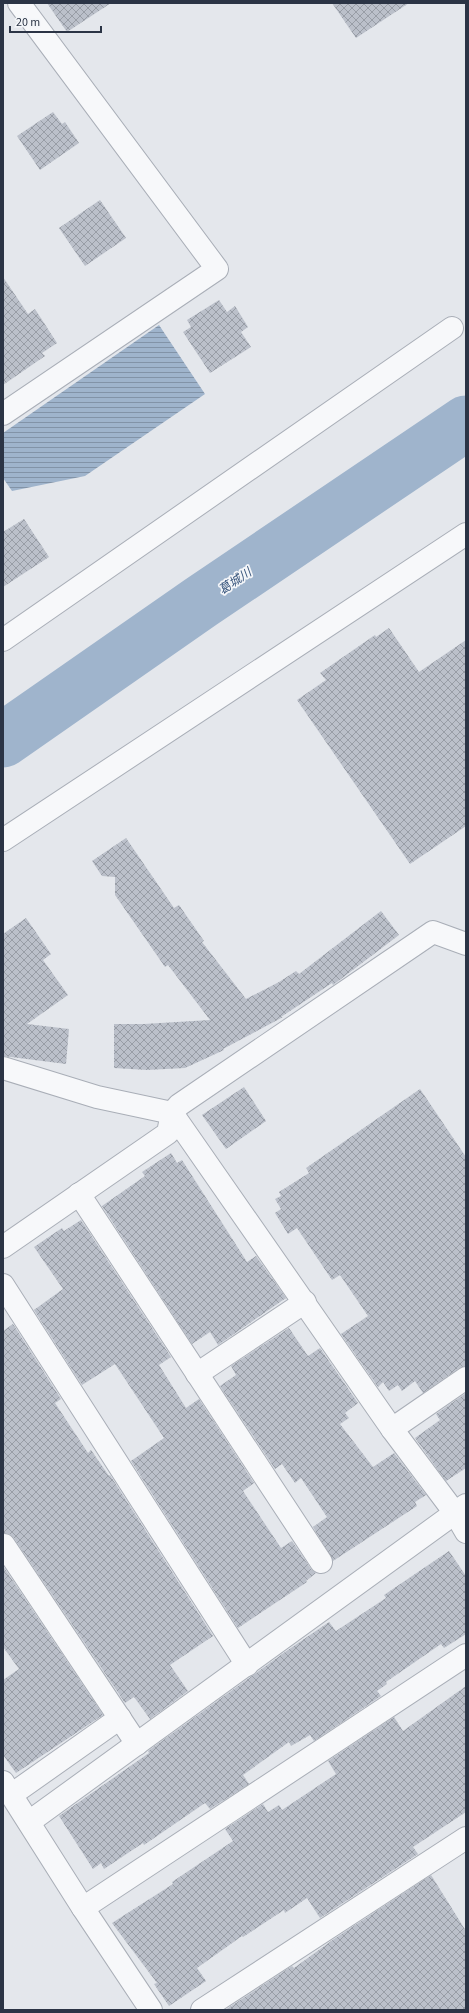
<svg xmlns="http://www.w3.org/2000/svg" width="469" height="2013" font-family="'Source Sans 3','Noto Sans JP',sans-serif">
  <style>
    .water { fill: url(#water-rules) }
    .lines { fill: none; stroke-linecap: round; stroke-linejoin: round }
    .river { stroke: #9fb4cc; stroke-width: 55 }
    .building { fill: url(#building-cross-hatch) }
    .minor-casing { stroke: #a9aeb7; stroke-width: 24 }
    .minor { stroke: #f7f8fa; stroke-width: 22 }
    .labels { text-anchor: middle; stroke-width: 3.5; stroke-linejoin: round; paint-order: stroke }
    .water-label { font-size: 12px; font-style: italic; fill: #34527a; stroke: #f4f6f9 }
  </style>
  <defs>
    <pattern id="water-rules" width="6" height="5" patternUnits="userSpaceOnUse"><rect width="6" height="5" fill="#9fb4cc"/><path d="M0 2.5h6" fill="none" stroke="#8293a7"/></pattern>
    <pattern id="building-cross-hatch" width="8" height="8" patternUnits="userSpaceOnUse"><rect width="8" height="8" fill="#bbc0ca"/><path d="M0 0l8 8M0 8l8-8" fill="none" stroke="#989da6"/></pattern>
  </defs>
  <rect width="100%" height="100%" fill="#e4e7ec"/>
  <polygon class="water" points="159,325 205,394 85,476 12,491 3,478 3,433"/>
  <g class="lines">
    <polyline class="river" points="3,740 201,602 466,423"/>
  </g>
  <g class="building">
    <polygon points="47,3 111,3 67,32"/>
    <polygon points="332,3 409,3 356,38"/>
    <polygon points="53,112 62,124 65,122 79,143 40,170 17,136"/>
    <polygon points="100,200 126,238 85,266 59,228"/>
    <polygon points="3,277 28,314 35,309 57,343 42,353 45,356 3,385"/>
    <polygon points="219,300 227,312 235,306 248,327 241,332 251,347 210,373 183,332 191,327 187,320"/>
    <polygon points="24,519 49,557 3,587 3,532"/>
    <polygon points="389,628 419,672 466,640 466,826 410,864 297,700 326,680 320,673 375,635 376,637"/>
    <polygon points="126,838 174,908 179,905 204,941 202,942 246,999 279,982 296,971 299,974 381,911 399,935 333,985 332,983 281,1017 283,1017 223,1049 224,1050 185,1068 147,1070 114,1068 114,1024 144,1024 210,1020 168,965 165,967 115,895 115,877 102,876 92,861"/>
    <polygon points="26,918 51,954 43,960 68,995 27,1024 69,1029 66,1064 3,1056 3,934"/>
    <polygon points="244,1087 266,1121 226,1149 202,1115"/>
    <polygon points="420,1089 466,1157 466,1366 459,1368 423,1393 415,1381 402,1391 398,1385 389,1391 383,1382 378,1387 341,1334 368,1316 340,1275 332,1280 297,1228 288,1234 275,1213 281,1209 275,1199 281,1196 279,1192 309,1173 306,1168"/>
    <polygon points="171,1153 177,1163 182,1160 247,1262 256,1256 286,1298 218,1345 210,1332 192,1344 102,1206 145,1176 142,1172"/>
    <polygon points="81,1220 171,1357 159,1365 186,1408 199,1399 254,1483 243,1491 281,1548 292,1541 311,1569 316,1573 306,1581 307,1582 238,1628 131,1461 164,1438 115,1364 82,1385 34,1310 63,1289 34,1247 62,1228 64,1231"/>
    <polygon points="13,1324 61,1399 55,1403 88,1453 91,1450 109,1476 110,1475 213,1636 170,1665 188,1691 150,1719 134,1697 125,1703 14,1538 9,1534 3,1533 3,1331"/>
    <polygon points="289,1328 308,1356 320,1348 358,1403 345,1413 349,1418 340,1424 373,1467 394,1453 426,1495 415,1502 417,1506 333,1561 313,1527 327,1517 301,1478 295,1483 282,1464 275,1469 220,1386 236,1375 231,1366"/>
    <polygon points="466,1393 466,1468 446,1481 415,1438 440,1420 436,1414"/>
    <polygon points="449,1551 466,1576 466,1634 444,1648 441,1644 386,1682 387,1684 377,1691 381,1696 314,1741 310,1735 291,1746 289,1742 243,1775 249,1784 210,1809 205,1803 144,1845 143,1843 104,1869 101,1863 93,1869 59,1816 149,1753 148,1751 285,1652 329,1622 336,1631 386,1598 384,1595"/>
    <polygon points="3,1566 103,1715 16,1773 3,1755 3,1680 19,1669 3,1647"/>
    <polygon points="466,1686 466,1812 413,1847 418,1854 320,1918 307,1898 285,1913 284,1910 243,1937 242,1936 197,1968 206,1981 169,2006 154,1984 157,1983 112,1923 173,1884 172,1882 233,1841 225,1829 263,1804 268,1812 279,1805 282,1810 336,1774 328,1761 394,1717 403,1731"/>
    <polygon points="431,1875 466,1931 466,2010 225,2010 292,1966 294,1968 334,1939"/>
  </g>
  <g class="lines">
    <defs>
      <g id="minor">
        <polyline points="3,414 217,269 19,3"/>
        <polyline points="3,640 452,328"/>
        <polyline points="3,840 466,534"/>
        <polyline points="3,1068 97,1097 172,1113 392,1429 455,1513 466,1532"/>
        <polyline points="79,1194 321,1562"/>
        <polyline points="3,1247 168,1133 172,1113 179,1105 433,932 466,944"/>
        <polyline points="3,1285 247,1665"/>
        <polyline points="197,1374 305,1302"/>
        <polyline points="392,1429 466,1378"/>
        <polyline points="4,1545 137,1744"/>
        <polyline points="3,1782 83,1908 151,2010"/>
        <polyline points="11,1795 120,1718"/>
        <polyline points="29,1822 466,1505"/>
        <polyline points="83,1908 466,1655"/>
        <polyline points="202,2010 466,1838"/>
      </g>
    </defs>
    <use href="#minor" class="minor-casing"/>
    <use href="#minor" class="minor"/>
  </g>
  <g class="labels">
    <g class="water-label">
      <text transform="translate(235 581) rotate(-34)" y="4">葛城川</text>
    </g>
  </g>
  <rect width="469" height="2013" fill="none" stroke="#2b3445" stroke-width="8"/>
  <path d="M10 26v6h91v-6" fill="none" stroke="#2b3445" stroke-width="2"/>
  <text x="16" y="26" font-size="12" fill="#2b3445" stroke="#f4f6f9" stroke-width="3" paint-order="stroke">20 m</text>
</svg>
